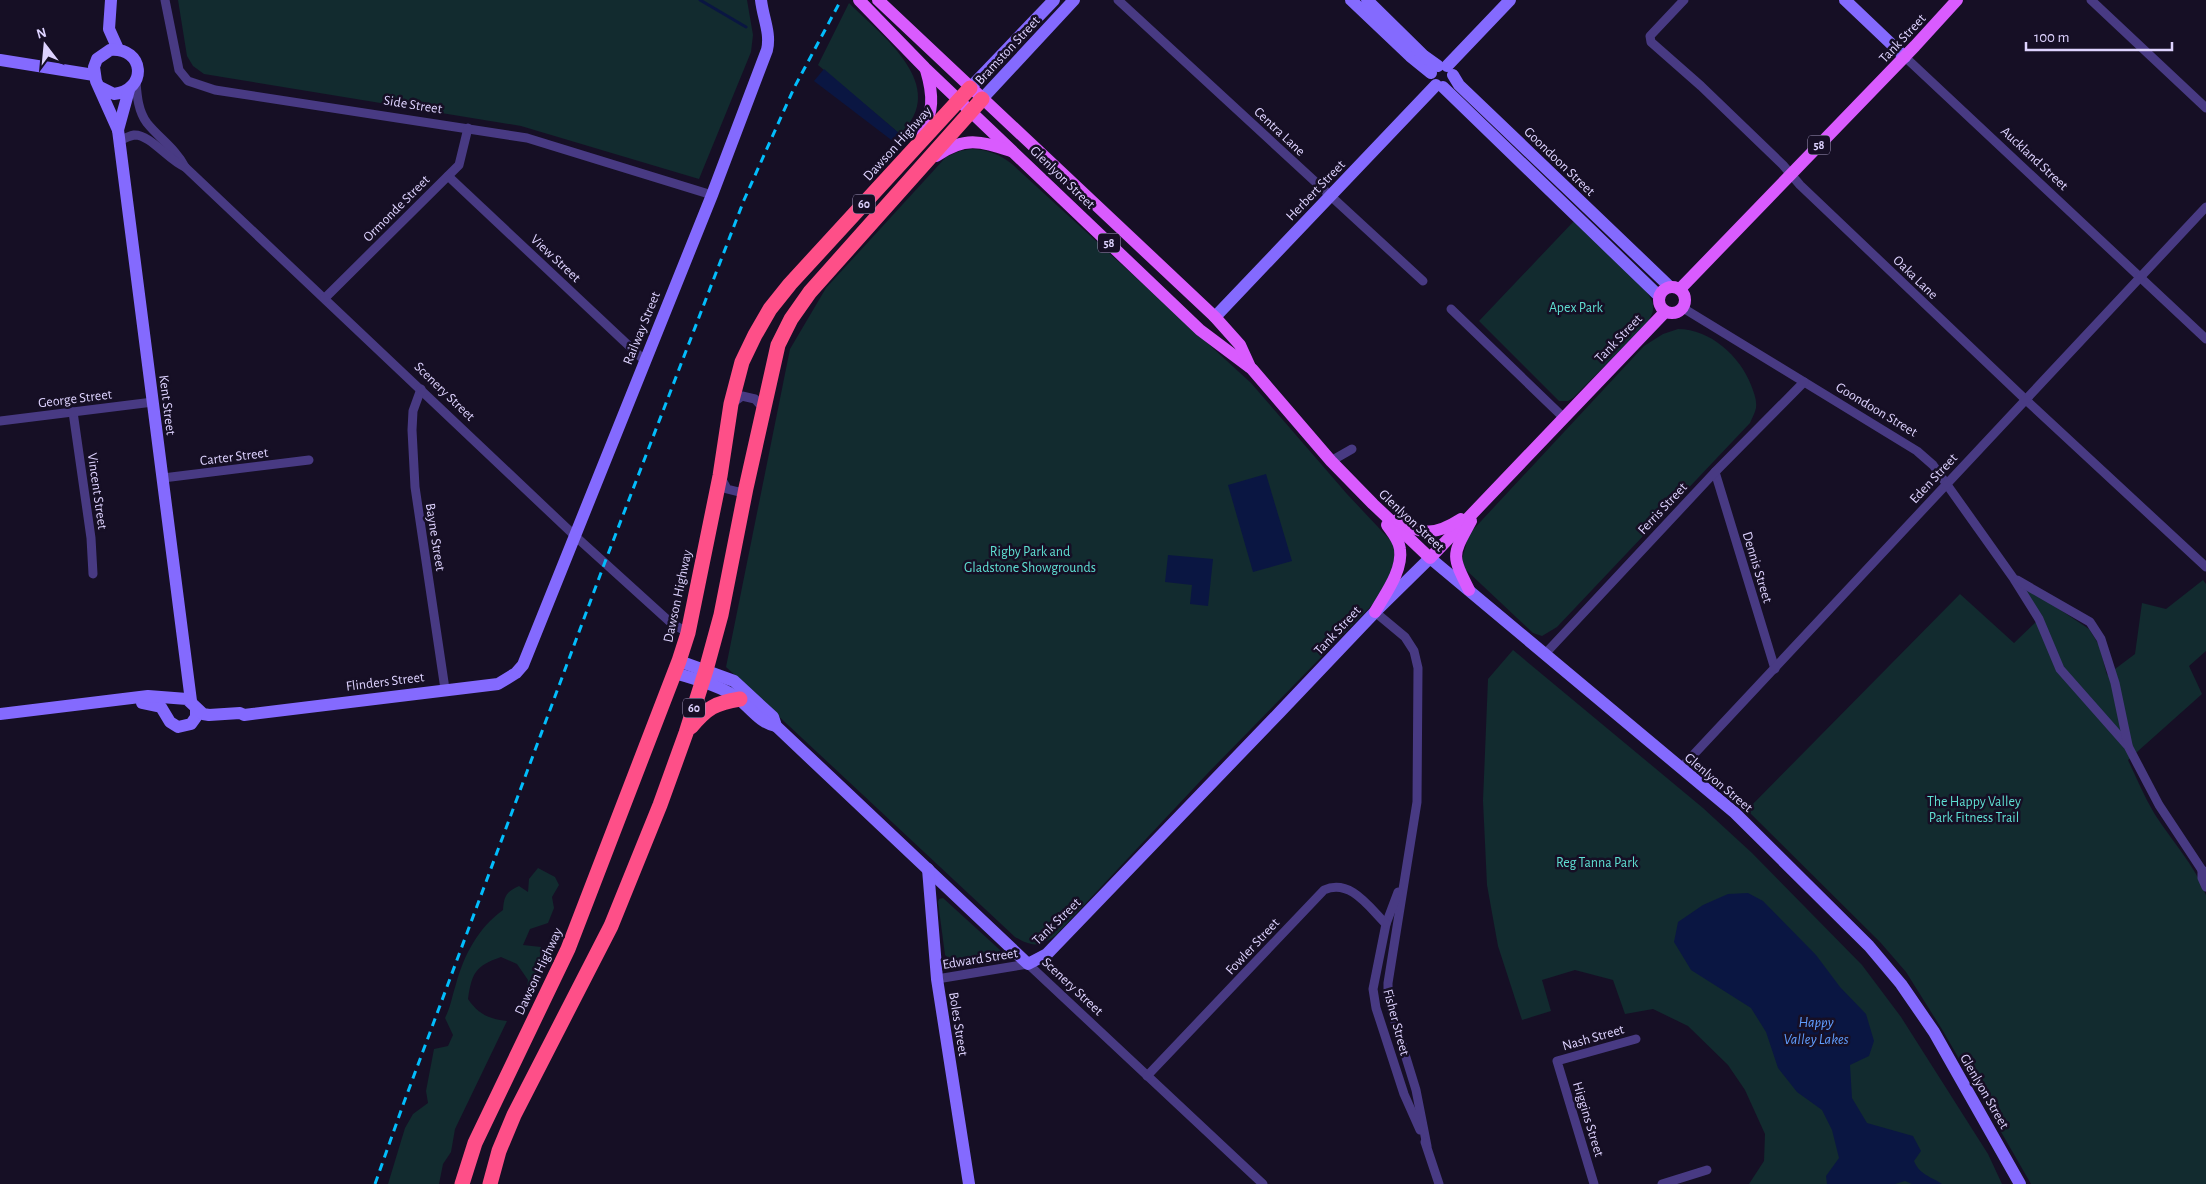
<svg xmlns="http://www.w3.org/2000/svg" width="2206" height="1184" font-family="'Alegreya Sans',sans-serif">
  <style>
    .green { fill: #122b2f }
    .water { fill: #0a1642 }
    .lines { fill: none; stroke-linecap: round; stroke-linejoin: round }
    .stream { stroke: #0a1642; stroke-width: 3 }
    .street { stroke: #483a83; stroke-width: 9 }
    .secondary { stroke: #846afe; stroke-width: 12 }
    .primary { stroke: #d95bfe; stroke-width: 12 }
    .highway { stroke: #fe4f88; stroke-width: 15 }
    .rail { stroke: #02bdfc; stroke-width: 3; stroke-dasharray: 8 6; stroke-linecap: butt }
    .labels { text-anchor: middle; stroke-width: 5; stroke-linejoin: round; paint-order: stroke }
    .shield { fill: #160f25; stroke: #a298be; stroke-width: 1 }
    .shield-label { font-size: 12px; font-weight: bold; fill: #ded3ff }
    .street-label { font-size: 14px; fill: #ded3ff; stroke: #160f25 }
    .park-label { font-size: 14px; fill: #5fdfd2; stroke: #160f25 }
    .water-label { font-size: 15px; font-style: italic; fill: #619efe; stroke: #160f25 }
  </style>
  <rect width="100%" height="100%" fill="#160f25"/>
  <g class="green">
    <polygon points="178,0 747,0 753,35 751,52 699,179 521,126 204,74 193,66 187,56"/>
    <path d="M849 3C882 36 951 86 900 134L818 65Z"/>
    <path d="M972 149C988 150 999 154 1012 164L1251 383 1347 494 1393 543 1395 558 1394 576 1375 602 1207 774 1055 936C1039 947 1032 947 1015 937L726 667 790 349 826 288 946 157 960 151Z"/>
    <path d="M1574 221C1591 237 1644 282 1652 301 1655 309 1652 315 1648 322L1573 398 1568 401H1559L1479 321Z"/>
    <path d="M1678 329C1710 329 1740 356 1751 385 1754 393 1757 400 1756 408 1755 413 1752 418 1750 423L1557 627 1542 636 1533 633 1465 569 1462 559 1469 534 1644 346 1663 334Z"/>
    <path d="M2014 579 2089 629 2099 645 2107 675 2135 654 2142 603 2166 609 2203 580 2206 584V651L2189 666 2202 694 2128 760C2136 777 2144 796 2154 813 2171 840 2195 865 2206 895V1184H2031L1943 1031 1906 972 1880 942 1747 810 1960 594 2014 643 2039 619Z"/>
    <polygon points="1513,650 1703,808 1752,853 1862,965 1901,1017 1988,1154 2002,1184 1749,1184 1764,1161 1765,1134 1745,1090 1728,1065 1688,1026 1653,1009 1625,1014 1613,980 1575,970 1542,980 1551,1011 1522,1020 1498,946 1487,885 1483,801 1488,679"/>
    <path d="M538 868 555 877 559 885 552 897 554 908 548 923 530 929 523 945 541 947 537 979 526 997 528 980 517 964 501 957C475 966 472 973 468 999 478 1014 489 1019 507 1021L455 1129 451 1152 443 1164 439 1184H388L405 1128 413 1114 428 1103 426 1091 434 1049 448 1046 453 1035 445 1018C451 1006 452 996 456 984 464 955 478 928 503 910 504 896 506 892 519 886L528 892 529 879Z"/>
    <polygon points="943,898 1000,950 999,957 955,964 945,955 938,902 939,899"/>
  </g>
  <g class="water">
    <polygon points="824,69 900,134 894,142 814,81"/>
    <polygon points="1266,474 1292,561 1253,572 1228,485"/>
    <polygon points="1168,555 1213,559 1208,606 1190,604 1192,585 1165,582"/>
    <path d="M1748 893 1763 901 1816 955 1840 987 1866 1014 1874 1041 1869 1056 1850 1065 1852 1098 1867 1123 1913 1136 1921 1151 1914 1161C1920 1175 1930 1176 1942 1184H1912L1905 1181 1895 1184H1827L1826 1176 1839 1158 1832 1130 1822 1110 1797 1092 1778 1068 1766 1032 1751 1008 1691 970 1674 942 1678 922 1703 905 1728 894Z"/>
  </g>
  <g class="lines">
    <polyline class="stream" points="700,0 746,27"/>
    <g class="street">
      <polyline points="165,0 179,70 188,81 215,90 527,138 712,195"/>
      <polyline points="1118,0 1423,281"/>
      <polyline points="1684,0 1650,36 1651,42 1701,86 1783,165 1800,185 2026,400 2206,567"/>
      <polyline points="2091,0 2206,108"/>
      <polyline points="1905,57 2206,339"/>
      <path d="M136 82C137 95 138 111 147 123 159 138 176 149 185 167"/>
      <path d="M119 141C123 139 129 136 134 135 150 134 169 161 185 167L574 535 670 622 688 633"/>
      <polyline points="448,176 644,360"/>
      <polyline points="325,298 459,165 468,128"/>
      <polyline points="1683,308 1917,451 1933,465 2014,579 2039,619 2060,669 2128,746 2159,805 2202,870 2206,872"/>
      <polyline points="1451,309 1563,417"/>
      <polyline points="421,389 413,411 412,430 415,487 445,689"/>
      <polyline points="731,404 742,396 755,399 763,408"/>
      <polyline points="73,412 91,538 93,574"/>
      <polyline points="0,421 153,402"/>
      <polyline points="1331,461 1352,449"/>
      <polyline points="1715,472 1775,669"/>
      <polyline points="720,476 727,489 739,492 746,488"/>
      <polyline points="163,478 309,460"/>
      <polyline points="2017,580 2090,622 2101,639 2115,683 2128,745"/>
      <polyline points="1375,612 1405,637 1414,651 1418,668 1417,802 1388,983 1388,999 1416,1090 1427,1146"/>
      <polyline points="1544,655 1715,472 1804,382"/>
      <polyline points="1681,768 2206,207"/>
      <polyline points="2202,870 2202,878 2206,887"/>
      <polyline points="1398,892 1386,924 1373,989 1376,1008 1404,1094 1420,1130"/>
      <polyline points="937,979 1028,964 1263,1184"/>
      <path d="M1147 1076 1324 890C1350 878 1369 907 1386 924"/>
      <polyline points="1425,1142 1439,1184"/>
      <polyline points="1594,1184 1557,1061 1636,1039"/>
      <polyline points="1662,1184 1707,1170"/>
    </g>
    <g class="secondary">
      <polyline points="111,0 109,29 118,49"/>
      <polyline points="1351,0 1410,56 1431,73"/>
      <polyline points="1367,0 1424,56 1438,66"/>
      <polyline points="1845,0 1905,57"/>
      <polyline points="0,60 94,75"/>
      <polyline points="1447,66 1510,0"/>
      <polyline points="1453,75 1459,85 1670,287"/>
      <path d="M100 87 114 94C148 90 145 47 110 50L97 59 94 67 96 81 118 130 191 701"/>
      <polyline points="1443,87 1659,296"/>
      <polyline points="970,88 1054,0"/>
      <polyline points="982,99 1074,0"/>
      <polyline points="118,130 129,90"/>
      <polyline points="1215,317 1436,85"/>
      <polyline points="679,661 734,681 773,717 776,726 1028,964 1047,954 1279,713 1375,612 1430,558 1735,813 1869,946 1901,984 1934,1032 2020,1184"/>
      <path d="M675 673C694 679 715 684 733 695 748 704 758 723 776 726"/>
      <polyline points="142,703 161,707 170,722 178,727 191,724 196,717 196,708"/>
      <path d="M0 714 148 696 187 699 203 714 209 715 240 713 244 715 498 684 516 673 523 665 712 195 767 50C771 33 763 18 761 0"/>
      <polyline points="928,869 937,979 969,1184"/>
    </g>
    <g class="primary">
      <polyline points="859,0 925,68 1200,330 1252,369 1331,461 1373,504 1430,558 1665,312"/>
      <polyline points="878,0 1215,317 1240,345 1250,367"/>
      <path d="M922 137C933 110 934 97 926 70"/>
      <path d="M936 156C965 136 980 141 1011 151"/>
      <circle cx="1672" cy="300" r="13"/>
      <polyline points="1680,289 1915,46 1957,0"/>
      <path d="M1397 520C1422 536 1436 535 1461 519"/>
      <path d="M1469 590C1451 554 1452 556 1471 521"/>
      <path d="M1375 612C1385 594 1403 571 1400 549 1399 540 1392 532 1387 525"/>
    </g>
    <g class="highway">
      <path d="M691 727C707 708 715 703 740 699"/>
      <polyline points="462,1184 475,1143 568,949 679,661 688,633 720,476 731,404 742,362 755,335 770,309 790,284 970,88"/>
      <polyline points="490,1184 499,1151 514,1115 611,926 660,805 686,733 706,670 721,615 746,488 778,345 791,319 810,292 982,99"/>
    </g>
    <polyline class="rail" points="375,1184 403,1105 605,562 744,200 794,88 841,0"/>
  </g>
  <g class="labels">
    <g class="shield">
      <rect x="1808" y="135.5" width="22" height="19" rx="4"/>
      <rect x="853" y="194.5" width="22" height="19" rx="4"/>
      <rect x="1098" y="233.5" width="22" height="19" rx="4"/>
      <rect x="683" y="698.5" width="22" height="19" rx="4"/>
    </g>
    <g class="shield-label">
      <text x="1819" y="149">58</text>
      <text x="864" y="208">60</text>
      <text x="1109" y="247">58</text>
      <text x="694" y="712">60</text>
    </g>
    <g class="street-label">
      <text transform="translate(1902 38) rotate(-47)" y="5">Tank Street</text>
      <text transform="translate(1007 50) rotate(-47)" y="5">Bramston Street</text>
      <text transform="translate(413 104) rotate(9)" y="5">Side Street</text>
      <text transform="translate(1280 131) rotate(43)" y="5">Centra Lane</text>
      <text transform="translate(897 143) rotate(-48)" y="5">Dawson Highway</text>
      <text transform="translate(2035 158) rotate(43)" y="5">Auckland Street</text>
      <text transform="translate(1560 161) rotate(44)" y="5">Goondoon Street</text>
      <text transform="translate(1063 177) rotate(44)" y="5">Glenlyon Street</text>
      <text transform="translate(1315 190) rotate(-46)" y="5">Herbert Street</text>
      <text transform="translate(396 208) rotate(-45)" y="5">Ormonde Street</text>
      <text transform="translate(556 258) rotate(43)" y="5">View Street</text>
      <text transform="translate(1916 277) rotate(44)" y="5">Oaka Lane</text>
      <text transform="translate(641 328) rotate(-68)" y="5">Railway Street</text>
      <text transform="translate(1618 338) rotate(-46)" y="5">Tank Street</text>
      <text transform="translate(445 391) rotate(44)" y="5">Scenery Street</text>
      <text transform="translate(75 398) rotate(-7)" y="5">George Street</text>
      <text transform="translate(168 405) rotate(83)" y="5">Kent Street</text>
      <text transform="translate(1877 409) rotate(31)" y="5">Goondoon Street</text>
      <text transform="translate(234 456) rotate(-7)" y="5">Carter Street</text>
      <text transform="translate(1933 478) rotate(-47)" y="5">Eden Street</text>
      <text transform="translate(98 491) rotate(82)" y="5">Vincent Street</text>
      <text transform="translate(1662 508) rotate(-47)" y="5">Ferris Street</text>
      <text transform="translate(1412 520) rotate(43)" y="5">Glenlyon Street</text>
      <text transform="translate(436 537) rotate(81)" y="5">Bayne Street</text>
      <text transform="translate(1758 567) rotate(73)" y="5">Dennis Street</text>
      <text transform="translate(677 596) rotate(-78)" y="5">Dawson Highway</text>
      <text transform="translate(1337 630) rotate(-47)" y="5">Tank Street</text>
      <text transform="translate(385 681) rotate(-7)" y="5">Flinders Street</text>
      <text transform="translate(1719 782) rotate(40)" y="5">Glenlyon Street</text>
      <text transform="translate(1056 921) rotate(-44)" y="5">Tank Street</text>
      <text transform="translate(1252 946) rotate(-47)" y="5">Fowler Street</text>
      <text transform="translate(980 958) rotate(-9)" y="5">Edward Street</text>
      <text transform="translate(538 971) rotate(-65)" y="5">Dawson Highway</text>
      <text transform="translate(1073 986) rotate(43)" y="5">Scenery Street</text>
      <text transform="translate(1397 1022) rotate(75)" y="5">Fisher Street</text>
      <text transform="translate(959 1024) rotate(81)" y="5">Boles Street</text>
      <text transform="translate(1593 1037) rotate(-16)" y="5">Nash Street</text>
      <text transform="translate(1985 1091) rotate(60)" y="5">Glenlyon Street</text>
      <text transform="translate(1589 1119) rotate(73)" y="5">Higgins Street</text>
    </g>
    <g class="park-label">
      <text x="1576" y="312">Apex Park</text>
      <text x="1030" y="556">Rigby Park and<tspan x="1030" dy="16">Gladstone Showgrounds</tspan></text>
      <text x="1974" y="806">The Happy Valley<tspan x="1974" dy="16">Park Fitness Trail</tspan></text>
      <text x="1597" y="867">Reg Tanna Park</text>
    </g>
    <g class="water-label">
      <text x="1816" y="1027">Happy<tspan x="1816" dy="17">Valley Lakes</tspan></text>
    </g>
  </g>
  <g transform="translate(45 45) rotate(344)" stroke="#160f25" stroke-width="4" paint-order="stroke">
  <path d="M0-4L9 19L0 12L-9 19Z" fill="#ded3ff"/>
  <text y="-8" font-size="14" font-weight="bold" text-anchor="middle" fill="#ded3ff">N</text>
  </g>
  <path d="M2026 42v8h146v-8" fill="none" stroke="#ded3ff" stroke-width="2.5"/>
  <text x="2034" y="42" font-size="15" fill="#ded3ff" stroke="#160f25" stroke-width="4" paint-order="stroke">100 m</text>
</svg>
